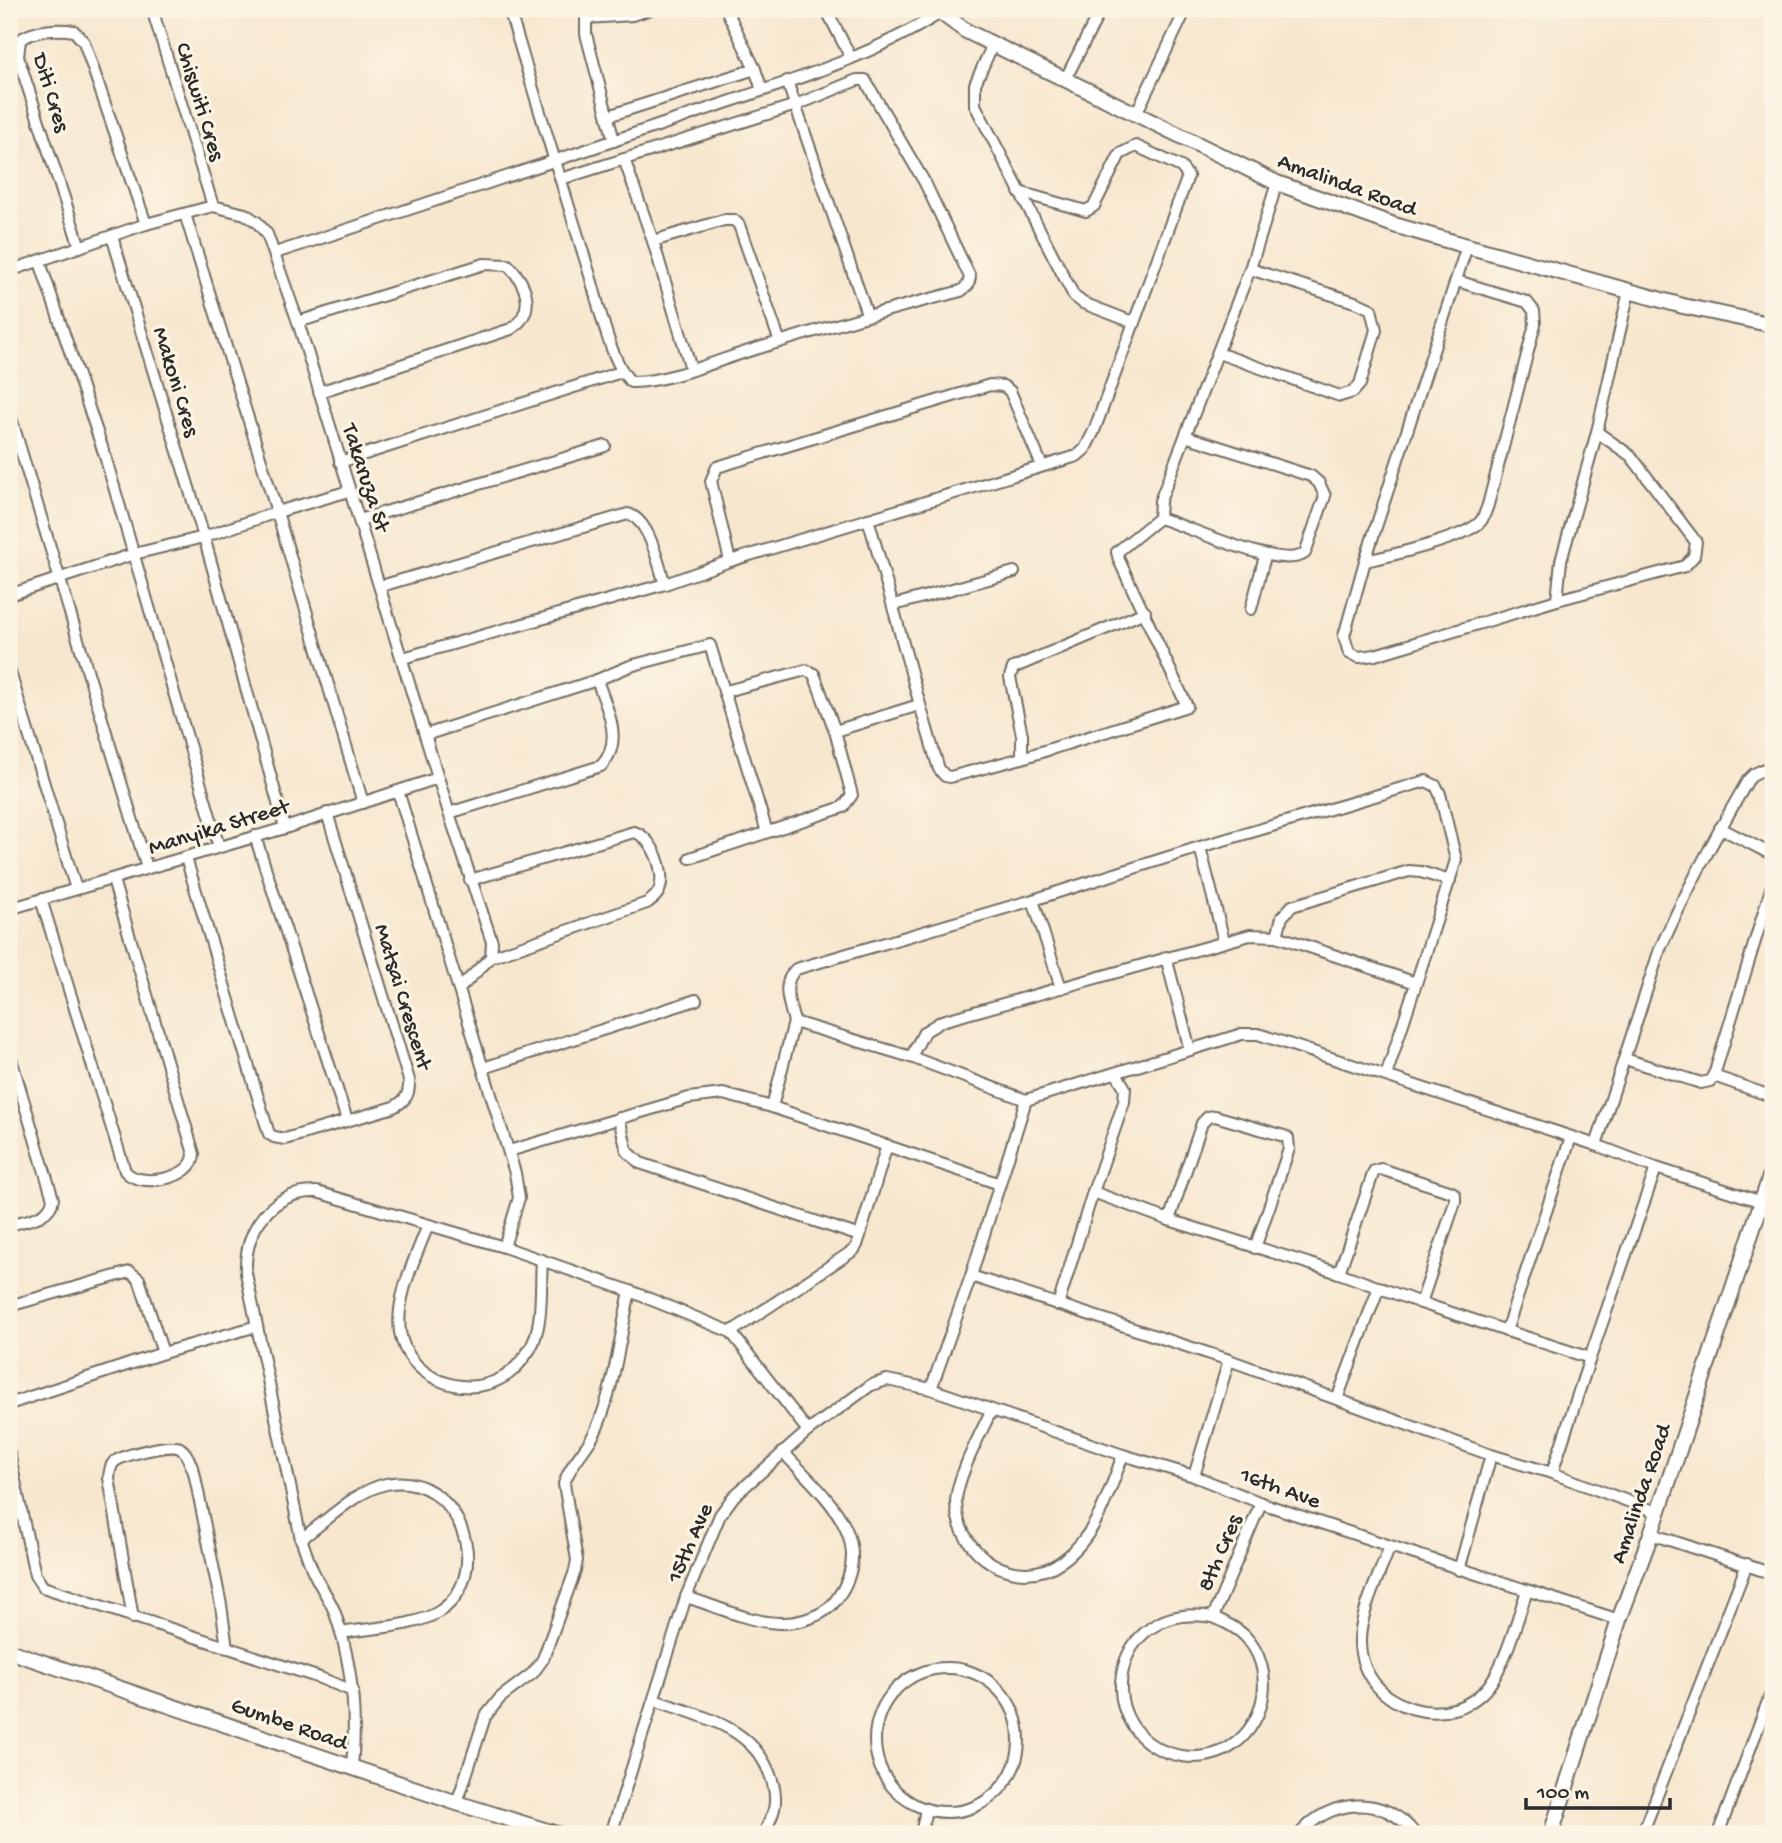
<svg xmlns="http://www.w3.org/2000/svg" width="1782" height="1843" font-family="'Gochi Hand',sans-serif">
  <style>
    .lines { fill: none; stroke-linecap: round; stroke-linejoin: round }
    .minor-casing { stroke: #726d64; stroke-width: 14 }
    .tertiary-casing { stroke: #726d64; stroke-width: 18 }
    .minor { stroke: #fff; stroke-width: 10 }
    .tertiary { stroke: #fff; stroke-width: 14 }
    .labels { text-anchor: middle; stroke-width: 6; stroke-linejoin: round; paint-order: stroke }
    .street-label { font-size: 23px; fill: #2b2b2b; stroke: #fcf5e5 }
  </style>
  <rect width="100%" height="100%" fill="#fcf5e5"/>
  <filter id="ink" filterUnits="userSpaceOnUse"><feTurbulence type="fractalNoise" baseFrequency=".0143" numOctaves="2"/><feDisplacementMap in="SourceGraphic" scale="14" xChannelSelector="R" yChannelSelector="G"/><feConvolveMatrix kernelMatrix="1 2 1 2 8 2 1 2 1" color-interpolation-filters="sRGB"/></filter>
  <filter id="wash" filterUnits="userSpaceOnUse"><feTurbulence type="fractalNoise" baseFrequency=".00686" numOctaves="4" result="noise"/><feDisplacementMap in="SourceGraphic" scale="28" xChannelSelector="R" yChannelSelector="G"/><feGaussianBlur stdDeviation="1.57" result="paint"/><feColorMatrix in="noise" values="0 0 0 0 0 0 0 0 0 0 0 0 0 0 0 0 0 1.4 0 .05"/><feComposite in="paint" operator="in"/></filter>
  <g filter="url(#wash)">
    <rect width="100%" height="100%" fill="#f7e7cf"/>
  </g>
  <g filter="url(#ink)">
    <g class="lines">
      <defs>
        <g id="minor">
          <polyline points="152,9 213,206"/>
          <path d="M509 9C535 97 562 184 589 272 598 301 610 362 631 382 665 383 716 361 749 351 820 329 890 309 961 291L968 285 970 277 925 183 865 80H857L796 105 561 179"/>
          <polyline points="586,9 586,34 614,141"/>
          <polyline points="726,9 755,69 762,90"/>
          <polyline points="826,9 851,58"/>
          <polyline points="586,18 632,15 651,9"/>
          <polyline points="993,44 975,84 975,105 1074,296 1083,303 1135,323"/>
          <polyline points="1066,78 1101,9"/>
          <polyline points="787,81 867,314"/>
          <polyline points="1136,114 1186,9"/>
          <polyline points="608,116 755,69"/>
          <polyline points="624,159 653,241 691,369"/>
          <polyline points="185,214 277,512 363,803"/>
          <polyline points="112,236 204,537 285,828"/>
          <polyline points="653,241 724,220 734,220 739,225 780,342"/>
          <polyline points="1467,246 1365,561 1344,636 1349,653 1359,657 1375,655 1557,600 1685,566 1694,556 1696,542 1631,456 1597,432"/>
          <path d="M80 247 18 57 20 40C33 30 58 28 74 31L84 42 146 224"/>
          <path d="M275 253C412 209 548 163 684 117 770 87 863 62 940 13"/>
          <polyline points="40,262 105,456 219,847"/>
          <polyline points="9,271 146,224 213,206 245,214 257,222 267,234 298,322 449,813 492,942 491,957 459,989"/>
          <path d="M298 322 484 264 508 265C527 284 537 311 511 329L319 392"/>
          <polyline points="1218,353 1340,396 1353,392 1360,384 1376,330 1371,309 1358,303 1250,269"/>
          <polyline points="9,411 147,868"/>
          <path d="M1185 436 1311 476 1319 483 1325 496 1305 553C1283 572 1188 526 1159 518L1160 501 1250 269 1277 183"/>
          <polyline points="340,462 621,372"/>
          <path d="M868 519C893 602 913 686 939 769L945 776 950 777 1022 758 1187 706 1119 560 1117 552 1159 518"/>
          <polyline points="359,520 605,446"/>
          <polyline points="730,561 711,481 717,467 990,385 1003,386 1010,391 1042,466"/>
          <path d="M1365 561C1389 556 1467 538 1481 521 1484 517 1486 510 1488 505L1535 324 1534 311 1527 302 1457 281"/>
          <path d="M381 586 628 514C650 520 658 564 665 584"/>
          <polyline points="9,595 134,554 204,537 277,512 349,491"/>
          <polyline points="1557,600 1561,561 1597,432 1629,291"/>
          <polyline points="894,605 1014,572"/>
          <polyline points="1251,609 1265,556"/>
          <polyline points="403,658 665,584 730,561 1077,456 1085,449 1094,431 1188,176 1181,167 1136,146 1120,154 1094,206 1086,211 1019,192"/>
          <polyline points="9,669 76,889"/>
          <polyline points="597,680 630,666 710,645 767,832"/>
          <polyline points="835,731 919,705"/>
          <path d="M425 735 597 680C606 707 625 741 601 766L449 813"/>
          <polyline points="1022,758 1022,735 1010,677 1013,668 1145,612"/>
          <polyline points="398,791 515,1173 519,1198 504,1247"/>
          <polyline points="1720,828 1773,855"/>
          <polyline points="255,836 347,1120"/>
          <polyline points="1200,847 1224,941"/>
          <path d="M186 858 269 1134 274 1137 285 1139 391 1108C405 1102 410 1095 409 1080L327 813"/>
          <polyline points="690,858 843,807 852,795 835,731 814,674 806,670 726,691"/>
          <path d="M470 880 634 832C653 837 667 873 659 891 656 897 651 900 647 903L491 957"/>
          <path d="M41 899 125 1171C139 1189 194 1179 194 1154L113 880"/>
          <polyline points="1033,900 1061,988"/>
          <polyline points="9,909 285,828 438,778"/>
          <polyline points="1277,936 1282,917 1292,906 1409,871 1421,872 1450,881"/>
          <polyline points="1166,957 1190,1050"/>
          <path d="M9 1052 53 1199C50 1219 26 1220 9 1225"/>
          <polyline points="911,1057 924,1032 942,1021 1250,935 1277,936 1416,983"/>
          <polyline points="1625,1059 1701,1083 1710,1081 1715,1072 1773,882"/>
          <polyline points="483,1068 696,1000"/>
          <path d="M1386 1076 1456 860 1440 794 1436 786 1426 781 1200 847 1033 900 796 969C780 984 790 1004 794 1022L911 1057 1026 1100 1242 1034H1258L1596 1145 1656 1168 1762 1202"/>
          <polyline points="1714,1076 1773,1097"/>
          <polyline points="772,1107 794,1022"/>
          <polyline points="619,1118 627,1151 640,1163 860,1236"/>
          <path d="M1596 1145 1660 949C1686 891 1716 835 1748 780L1754 774 1773 765"/>
          <polyline points="509,1151 689,1098 723,1094 772,1107 1000,1184"/>
          <polyline points="1093,1192 1169,1220 1339,1273 1421,1303 1590,1358 1552,1473"/>
          <polyline points="1169,1220 1202,1123 1208,1117 1215,1116 1284,1136 1288,1138 1289,1149 1255,1248"/>
          <path d="M428 1225C416 1257 395 1297 400 1332 407 1377 462 1399 500 1379 513 1373 522 1361 530 1349 544 1325 540 1287 542 1260"/>
          <polyline points="1339,1273 1374,1171 1381,1169 1452,1192 1455,1195 1455,1202 1421,1303"/>
          <polyline points="971,1276 1229,1360 1491,1455 1552,1473 1657,1512"/>
          <polyline points="1058,1305 1093,1192 1124,1102 1125,1088 1116,1073"/>
          <polyline points="9,1306 130,1272 139,1279 163,1353"/>
          <polyline points="1506,1331 1571,1137"/>
          <polyline points="731,1332 854,1250 857,1245 887,1145"/>
          <polyline points="1590,1358 1656,1168"/>
          <polyline points="931,1389 971,1276 1026,1100"/>
          <polyline points="1337,1399 1379,1287"/>
          <polyline points="9,1404 163,1353 257,1326"/>
          <path d="M991 1411C981 1433 957 1477 956 1501 956 1554 1016 1594 1062 1561 1096 1537 1109 1492 1123 1455"/>
          <polyline points="9,1453 35,1575 43,1587 320,1678 353,1691"/>
          <polyline points="1194,1476 1229,1360"/>
          <polyline points="1651,1534 1773,1574"/>
          <path d="M301 1539C327 1521 355 1491 386 1484 457 1469 497 1573 440 1611 416 1627 369 1628 341 1633"/>
          <path d="M1390 1546C1380 1574 1359 1614 1360 1643 1362 1710 1454 1738 1492 1681 1508 1656 1517 1619 1527 1591"/>
          <polyline points="1459,1570 1491,1455"/>
          <path d="M686 1597C716 1606 748 1622 779 1623 798 1624 825 1616 836 1600 881 1540 822 1494 783 1452"/>
          <path d="M1213 1617C1225 1622 1236 1627 1245 1636 1275 1668 1268 1720 1233 1745 1219 1755 1200 1759 1182 1756 1088 1741 1106 1598 1213 1617L1261 1503"/>
          <path d="M133 1618 109 1478C110 1471 110 1466 114 1462 123 1455 170 1443 180 1448 188 1453 190 1464 194 1472L221 1605 227 1648"/>
          <circle cx="947" cy="1740" r="72"/>
          <path d="M654 1700C697 1715 750 1725 769 1772 774 1784 777 1796 774 1809 772 1818 767 1826 764 1834"/>
          <path d="M352 1767C357 1715 352 1663 335 1613 330 1599 321 1588 315 1575 309 1564 306 1551 301 1539L246 1273C244 1230 271 1191 317 1192L504 1247 630 1291 731 1332 808 1431"/>
          <path d="M457 1803 485 1717 500 1698 533 1673 543 1659 575 1571 577 1560 564 1484C570 1463 588 1449 597 1428 615 1385 620 1336 630 1291"/>
          <polyline points="611,1834 686,1597 720,1515 734,1496 808,1431 871,1385 887,1380 931,1389 1123,1455 1194,1476 1261,1503 1390,1546 1619,1620"/>
          <polyline points="921,1834 926,1809"/>
          <path d="M1300 1834C1329 1798 1386 1794 1415 1834"/>
          <polyline points="1642,1834 1747,1564"/>
          <polyline points="1718,1834 1773,1688"/>
        </g>
        <g id="tertiary">
          <polyline points="936,9 966,31 1277,183 1394,225 1467,246 1683,306 1773,325"/>
          <polyline points="9,1651 457,1803 557,1834"/>
          <polyline points="1551,1834 1619,1620 1651,1534 1773,1168"/>
        </g>
      </defs>
      <use href="#minor" class="minor-casing"/>
      <use href="#tertiary" class="tertiary-casing"/>
      <use href="#minor" class="minor"/>
      <use href="#tertiary" class="tertiary"/>
    </g>
  </g>
  <g class="labels">
    <g class="street-label">
      <text transform="translate(53 92) rotate(73)" y="8">Diti Cres</text>
      <text transform="translate(202 101) rotate(73)" y="8">Chiswiti Cres</text>
      <text transform="translate(1348 183) rotate(20)" y="8">Amalinda Road</text>
      <text transform="translate(178 381) rotate(73)" y="8">Makoni Cres</text>
      <text transform="translate(368 477) rotate(72)" y="8">Takaruza St</text>
      <text transform="translate(218 825) rotate(-17)" y="8">Manyika Street</text>
      <text transform="translate(405 996) rotate(73)" y="8">Matsai Crescent</text>
      <text transform="translate(1281 1486) rotate(20)" y="8">16th Ave</text>
      <text transform="translate(1639 1493) rotate(-71)" y="8">Amalinda Road</text>
      <text transform="translate(688 1542) rotate(-66)" y="8">15th Ave</text>
      <text transform="translate(1218 1552) rotate(-67)" y="8">8th Cres</text>
      <text transform="translate(290 1722) rotate(19)" y="8">Gumbe Road</text>
    </g>
  </g>
  <rect width="1782" height="1843" fill="none" stroke="#fcf5e5" stroke-width="35"/>
  <path d="M1526 1798v10h144v-10" fill="none" stroke="#2b2b2b" stroke-width="3.5"/>
  <text x="1537" y="1798" font-size="21" fill="#2b2b2b" stroke="#fcf5e5" stroke-width="5" paint-order="stroke">100 m</text>
</svg>
